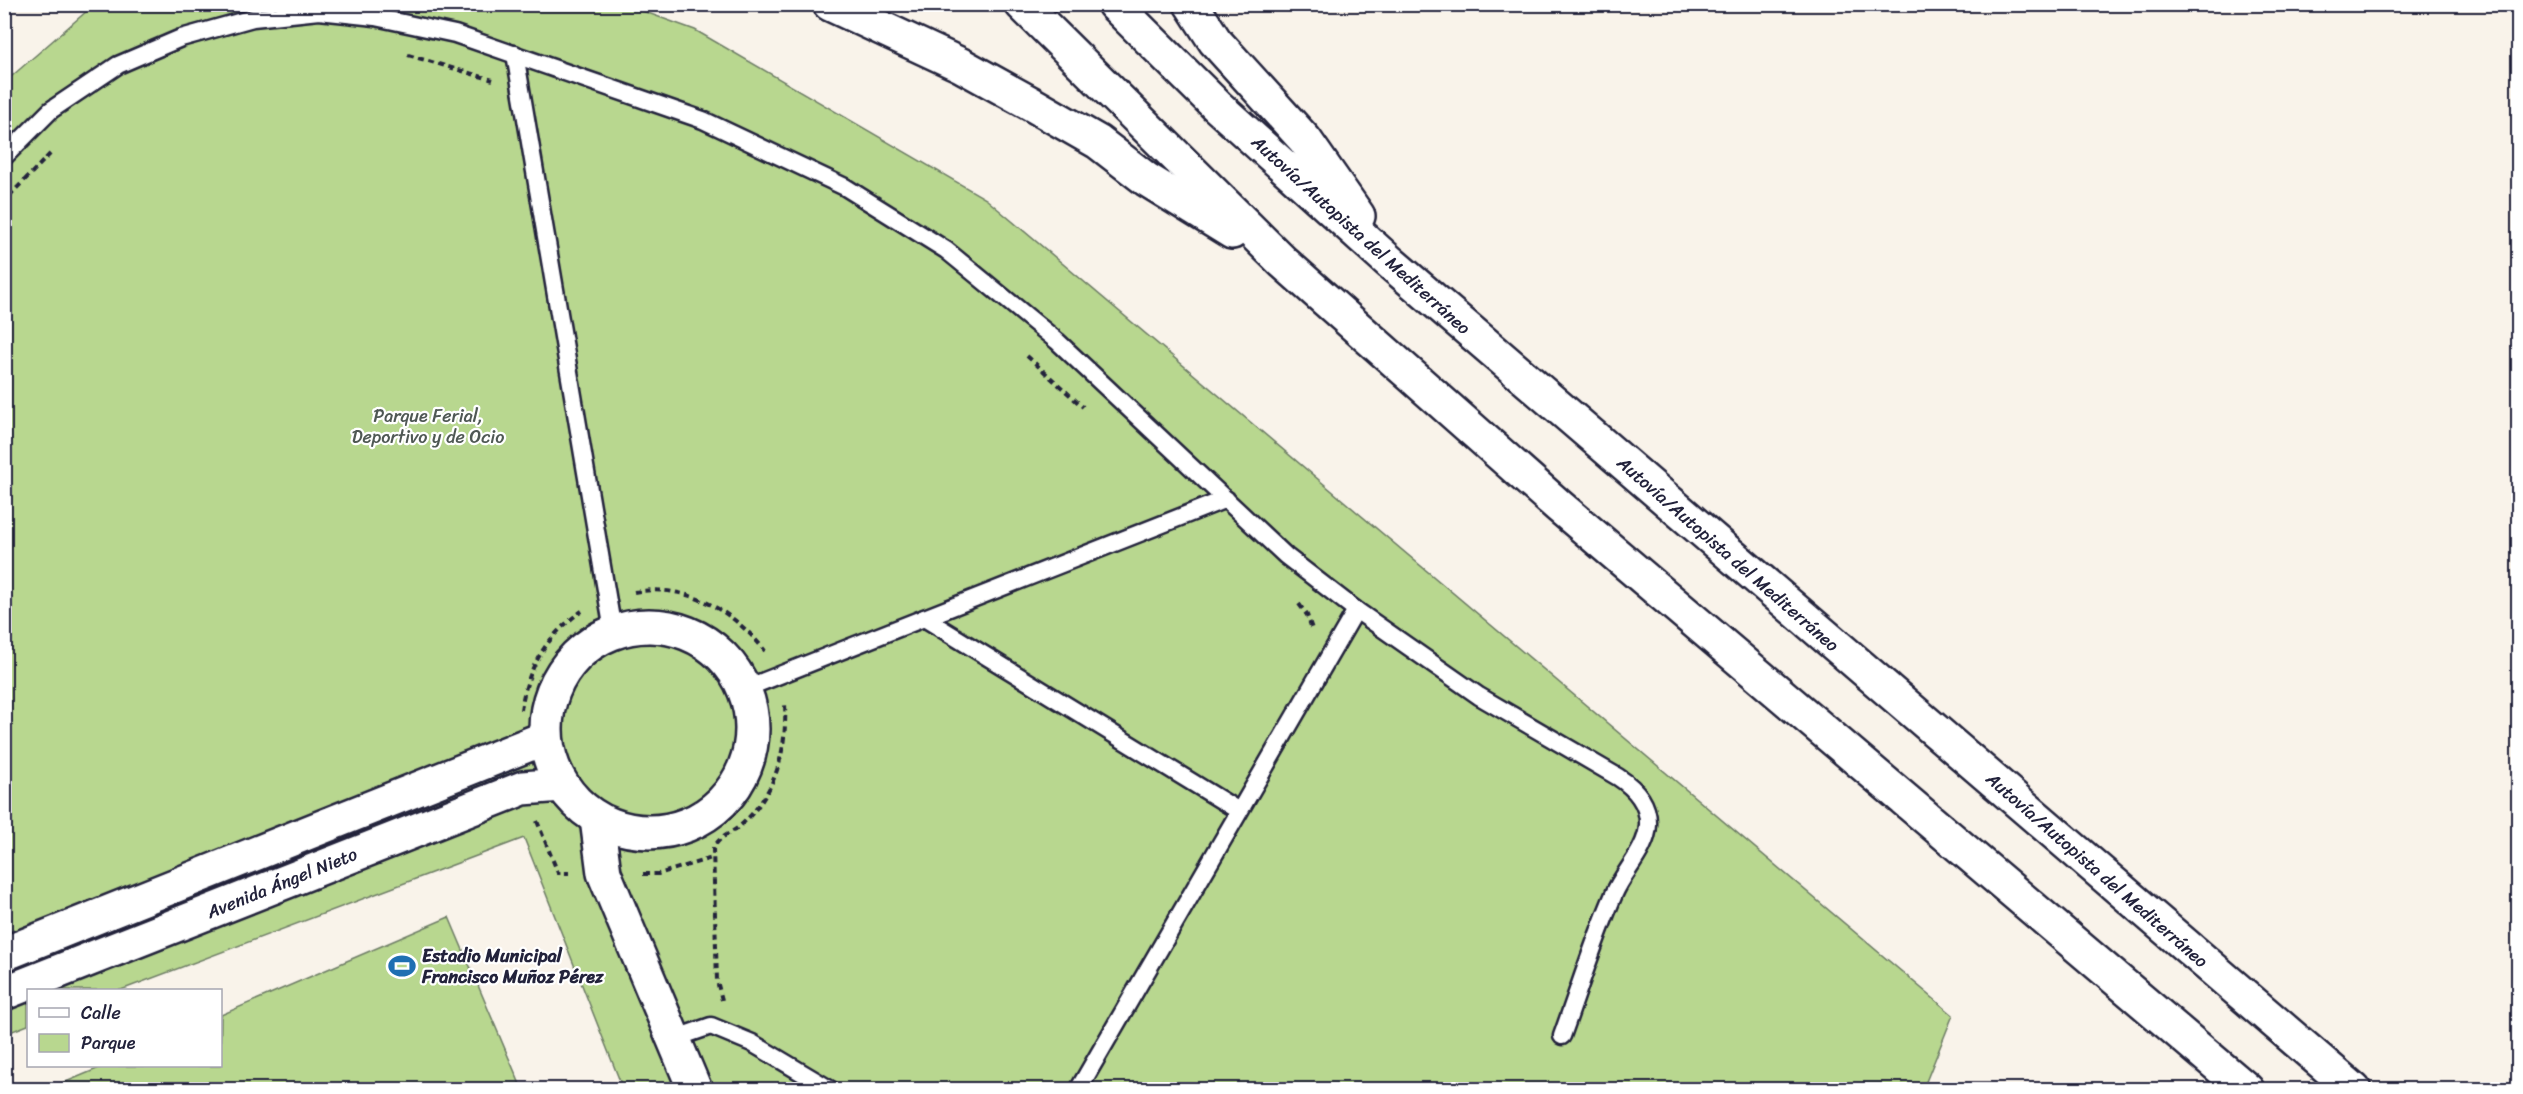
<svg xmlns="http://www.w3.org/2000/svg" width="2523" height="1094" font-family="Sriracha,sans-serif">
  <style>
    .green { fill: #b8d78f; stroke: #6d7c65; stroke-width: 1.5 }
    .lines { fill: none; stroke-linecap: round; stroke-linejoin: round }
    .service-casing { stroke: #22223b; stroke-width: 21 }
    .minor-casing { stroke: #22223b; stroke-width: 38 }
    .motorway-casing { stroke: #22223b; stroke-width: 38 }
    .path { stroke: #22223b; stroke-width: 4; stroke-dasharray: 6 4.5; stroke-linecap: butt }
    .service { stroke: #fff; stroke-width: 16 }
    .minor { stroke: #fff; stroke-width: 33 }
    .motorway { stroke: #fff; stroke-width: 33 }
    .labels { text-anchor: middle; stroke-width: 4.5; stroke-linejoin: round; paint-order: stroke }
    .street-label { font-size: 18px; fill: #22223b; stroke: #fff }
    .park-label { font-size: 18px; fill: #4f5854; stroke: #fff }
    .poi-label { font-size: 18px; font-weight: bold; fill: #22223b; stroke: #fff; text-anchor: start }
  </style>
  <rect width="100%" height="100%" fill="#f9f3ea"/>
  <filter id="ink" filterUnits="userSpaceOnUse"><feTurbulence type="fractalNoise" baseFrequency=".0167" numOctaves="2"/><feDisplacementMap in="SourceGraphic" scale="12" xChannelSelector="R" yChannelSelector="G"/><feConvolveMatrix kernelMatrix="1 2 1 2 8 2 1 2 1" color-interpolation-filters="sRGB"/></filter>
  <g filter="url(#ink)">
    <g class="green">
      <polygon points="95,4 623,4 695,30 986,199 1953,1015 1923,1089 623,1089 524,838 121,990 28,990 28,1025 5,1034 5,82"/>
      <polygon points="449,917 522,1089 49,1089 104,1066 220,1066 221,1015"/>
    </g>
    <g class="lines">
      <defs>
        <g id="service">
          <polyline points="515,54 613,631"/>
          <path d="M4 157 51 110 118 65 181 38 253 18 319 11 375 17 455 34 703 120 845 187 946 250 1057 341 1286 556 1356 610 1479 696 1618 777C1635 788 1649 803 1648 825 1647 850 1623 872 1614 894 1594 940 1579 989 1562 1036"/>
          <polyline points="924,618 1239,811"/>
          <polyline points="744,689 1226,499"/>
          <polyline points="673,1039 711,1026 752,1043 831,1090"/>
          <polyline points="1078,1090 1356,610"/>
        </g>
        <g id="minor">
          <circle cx="649" cy="729" r="103"/>
          <polyline points="597,819 604,873 695,1090"/>
          <polyline points="4,954 545,738"/>
          <polyline points="4,993 523,788 562,785"/>
        </g>
        <g id="motorway">
          <polyline points="830,4 961,65 1030,103 1098,142 1146,179 1232,232"/>
          <polyline points="1022,4 1283,262 1560,507 2247,1090"/>
          <polyline points="1114,4 1217,106 1392,264 2354,1090"/>
          <polyline points="1191,4 1215,41 1305,140 1358,216"/>
        </g>
      </defs>
      <use href="#service" class="service-casing"/>
      <use href="#minor" class="minor-casing"/>
      <use href="#motorway" class="motorway-casing"/>
      <g class="path">
        <polyline points="408,55 493,80"/>
        <polyline points="4,205 10,195 52,152"/>
        <polyline points="1027,356 1083,407"/>
        <path d="M634 592C687 583 734 611 765 651"/>
        <polyline points="1299,604 1307,615 1312,629"/>
        <path d="M521 710C527 668 547 635 582 611"/>
        <polyline points="537,821 558,873 569,873"/>
        <polyline points="643,874 658,874 712,858"/>
        <path d="M722 1000 717 981 713 849C720 835 730 835 741 825 777 792 787 750 785 703"/>
      </g>
      <use href="#service" class="service"/>
      <use href="#minor" class="minor"/>
      <use href="#motorway" class="motorway"/>
    </g>
  </g>
  <defs>
    <symbol id="stadium-bare" viewBox="-9 -9 18 18"><path d="M0-5a6.5 5 0 1 0 0 10a6.5 5 0 1 0 0-10ZM-3.5-1.8h7v3.6h-7Z" fill="#1f6fb2" stroke="#fff" stroke-width="2.5" paint-order="stroke"/></symbol>
  </defs>
  <g fill-rule="evenodd">
    <use href="#stadium-bare" x="383" y="947" width="38" height="38"/>
  </g>
  <g class="labels">
    <g class="street-label">
      <text transform="translate(1361 235) rotate(42)" y="6">Autovía/Autopista del Mediterráneo</text>
      <text transform="translate(1728 554) rotate(41)" y="6">Autovía/Autopista del Mediterráneo</text>
      <text transform="translate(2097 870) rotate(41)" y="6">Autovía/Autopista del Mediterráneo</text>
      <text transform="translate(282 883) rotate(-22)" y="6">Avenida Ángel Nieto</text>
    </g>
    <g class="park-label">
      <text x="428" y="422">Parque Ferial,<tspan x="428" dy="21">Deportivo y de Ocio</tspan></text>
    </g>
    <g class="poi-label">
      <text x="422" y="962">Estadio Municipal<tspan x="422" dy="21">Francisco Muñoz Pérez</tspan></text>
    </g>
  </g>
  <rect width="2523" height="1094" fill="none" stroke="#fff" stroke-width="24"/>
  <rect x="12" y="12" width="2499" height="1070" fill="none" stroke="#22223b" stroke-width="2" filter="url(#ink)"/>
  <rect x="27" y="989" width="195" height="78" fill="#ffffff" stroke="#a7a7b1" stroke-width="1.5"/>
  <rect x="39" y="1008" width="30" height="9" fill="#ffffff" stroke="#a7a7b1" stroke-width="1.5"/>
  <text x="81" y="1019" font-size="18" fill="#22223b">Calle</text>
  <rect x="39" y="1034" width="30" height="18" fill="#b8d78f" stroke="#a7a7b1" stroke-width="1.5"/>
  <text x="81" y="1049" font-size="18" fill="#22223b">Parque</text>
</svg>
